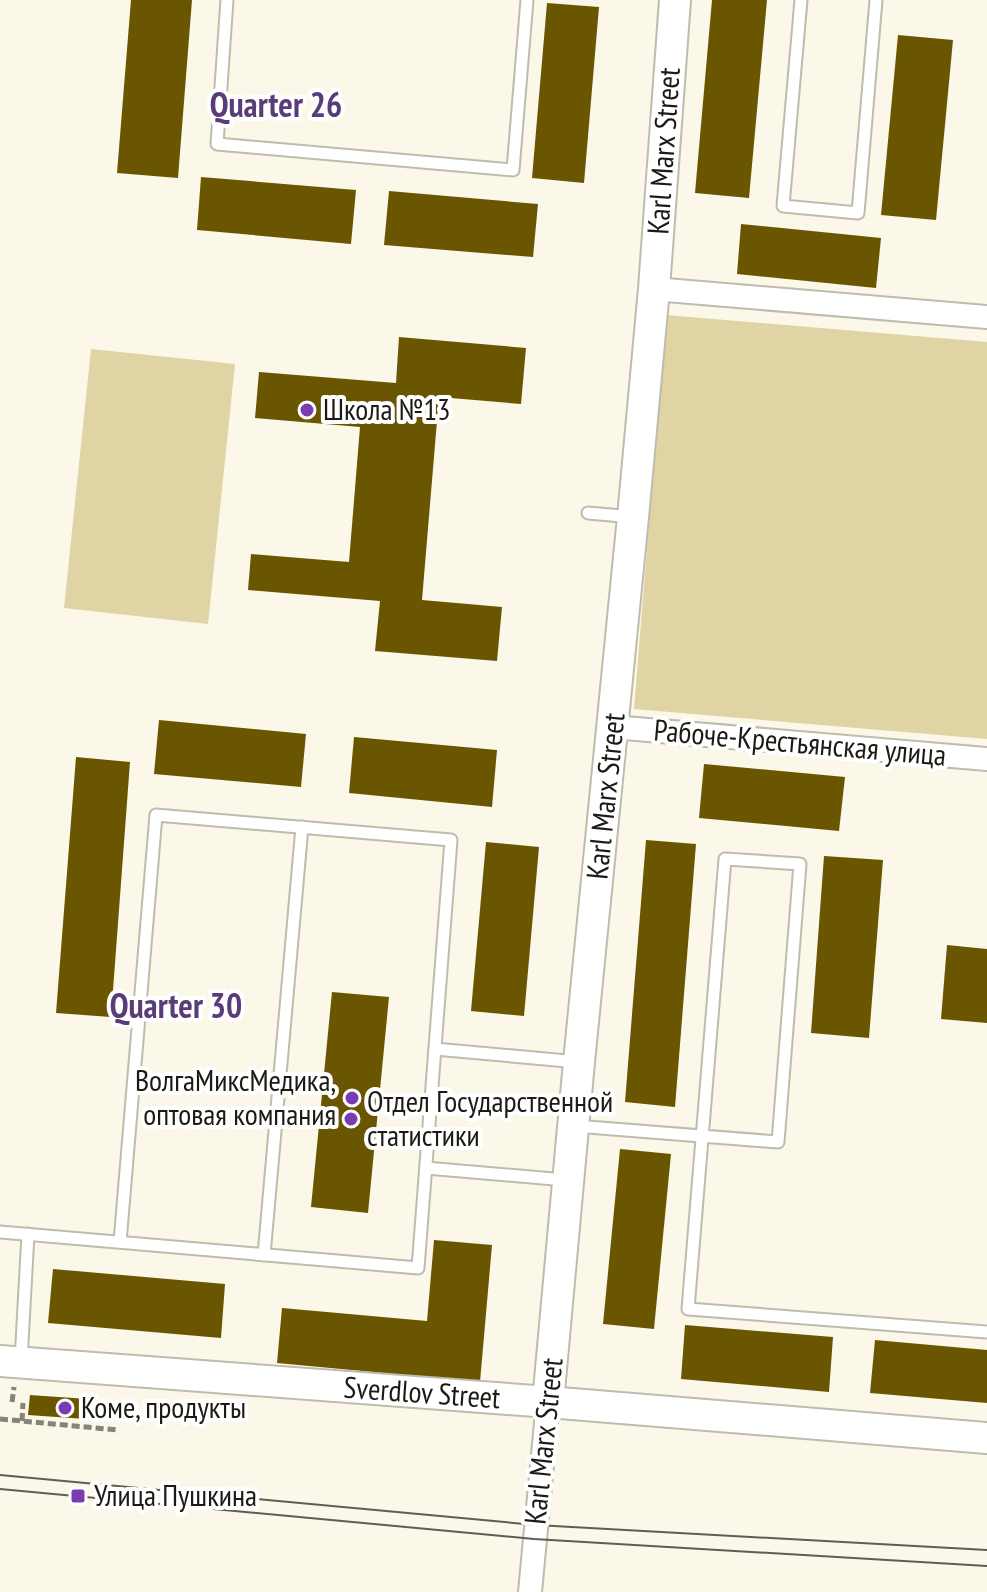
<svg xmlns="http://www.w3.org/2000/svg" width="987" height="1592" font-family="'PT Sans Narrow',sans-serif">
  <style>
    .green { fill: #e1d4a4 }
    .building { fill: #6a5600 }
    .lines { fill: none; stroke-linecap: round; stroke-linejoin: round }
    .lane-casing { stroke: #bfbbae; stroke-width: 15 }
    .street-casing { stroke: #bfbbae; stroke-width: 26 }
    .secondary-casing { stroke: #bfbbae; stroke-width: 34 }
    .path { stroke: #85837a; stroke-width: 5; stroke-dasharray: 8 4; stroke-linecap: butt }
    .lane { stroke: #fff; stroke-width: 11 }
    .street { stroke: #fff; stroke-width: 22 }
    .secondary { stroke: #fff; stroke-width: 30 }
    .tram { stroke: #5e5c55; stroke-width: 2 }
    .poi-dot { fill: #793cb2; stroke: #fff; stroke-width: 3 }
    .labels { text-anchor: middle; stroke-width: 8; stroke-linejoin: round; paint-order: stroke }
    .street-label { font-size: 30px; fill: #1b1a15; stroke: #fff }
    .poi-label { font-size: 30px; fill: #1b1a15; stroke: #fff; text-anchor: start }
    .quarter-label { font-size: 34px; font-weight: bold; fill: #593d79; stroke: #fff }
  </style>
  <rect width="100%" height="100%" fill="#fbf7e9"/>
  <g class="green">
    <polygon points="666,315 987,342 987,739 634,709"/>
    <polygon points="91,349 235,364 208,624 64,608"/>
  </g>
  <g class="building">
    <polygon points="131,0 192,0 178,178 117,173"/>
    <polygon points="712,0 767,0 749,198 695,193"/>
    <polygon points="547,3 599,7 584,183 532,178"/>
    <polygon points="898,35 953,40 936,220 881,215"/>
    <polygon points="201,177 356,190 351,244 197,230"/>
    <polygon points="389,191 538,204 533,257 384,245"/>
    <polygon points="741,224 881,238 876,288 737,274"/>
    <polygon points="399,337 526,348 521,404 439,397 422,600 502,607 497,661 375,651 380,601 248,590 251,554 349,562 360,427 255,418 259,372 396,383"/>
    <polygon points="159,720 306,734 301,787 154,774"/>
    <polygon points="354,737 497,750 492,807 349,793"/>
    <polygon points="76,757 130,762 111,1017 56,1013"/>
    <polygon points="704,764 845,777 839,831 699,818"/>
    <polygon points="646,840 696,844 675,1107 625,1102"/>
    <polygon points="486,842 539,847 524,1016 471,1011"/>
    <polygon points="824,856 883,860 869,1038 811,1033"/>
    <polygon points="947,945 987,949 987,1023 941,1019"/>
    <polygon points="332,992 389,997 368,1213 311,1207"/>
    <polygon points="620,1149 671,1154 654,1329 603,1324"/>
    <polygon points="434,1240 492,1245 480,1382 277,1363 282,1308 427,1321"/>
    <polygon points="53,1269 225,1284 221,1338 48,1323"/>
    <polygon points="685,1325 833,1337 829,1392 681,1379"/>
    <polygon points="875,1340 987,1350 987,1403 870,1393"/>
    <polygon points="30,1395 102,1400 100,1420 28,1415"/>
  </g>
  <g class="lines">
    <defs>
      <g id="lane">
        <polyline points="227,0 217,144 513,170 527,0"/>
        <polyline points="801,0 783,206 858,213 876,0"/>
        <polyline points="588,513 633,517"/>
        <polyline points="435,1049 578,1062"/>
        <polyline points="575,1126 778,1142 800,864 725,859 688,1309 987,1332"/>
        <polyline points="426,1168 565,1180"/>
        <polyline points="0,1232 418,1268 451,840 156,815 120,1242"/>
        <polyline points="264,1255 302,827"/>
        <polyline points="21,1361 28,1234"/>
      </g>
      <g id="street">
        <polyline points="654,289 987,317"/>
        <polyline points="613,727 987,759"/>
        <polyline points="530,1592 548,1402"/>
      </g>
      <g id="secondary">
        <polyline points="0,1361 548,1402 987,1438"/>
        <polyline points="548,1402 579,1062 633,517 654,289 675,0"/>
      </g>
    </defs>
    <use href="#lane" class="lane-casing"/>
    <use href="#street" class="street-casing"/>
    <use href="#secondary" class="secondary-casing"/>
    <g class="path">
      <polyline points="12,1402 14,1387"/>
      <polyline points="0,1419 118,1430"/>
      <polyline points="22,1421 23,1403"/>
    </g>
    <use href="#lane" class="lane"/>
    <use href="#street" class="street"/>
    <use href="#secondary" class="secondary"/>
    <g class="tram">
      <polyline points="0,1475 536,1525 987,1550"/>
      <polyline points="0,1489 534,1539 987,1566"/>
    </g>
  </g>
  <g class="poi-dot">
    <circle cx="307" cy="410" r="8"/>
    <circle cx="352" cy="1098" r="8"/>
    <circle cx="351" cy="1119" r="8"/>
    <circle cx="65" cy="1408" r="8"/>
    <rect x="70" y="1488" width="16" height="16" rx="4"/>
  </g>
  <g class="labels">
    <g class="street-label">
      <text transform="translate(664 151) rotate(-86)" y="10">Karl Marx Street</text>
      <text transform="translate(800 743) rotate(5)" y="10">Рабоче-Крестьянская улица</text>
      <text transform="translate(606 796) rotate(-84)" y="10">Karl Marx Street</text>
      <text transform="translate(422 1393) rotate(4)" y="10">Sverdlov Street</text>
      <text transform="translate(544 1441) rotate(-84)" y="10">Karl Marx Street</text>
    </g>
    <g class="poi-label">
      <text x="323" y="420">Школа №13</text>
      <text x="336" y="1091" text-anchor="end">ВолгаМиксМедика,<tspan x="336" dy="34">оптовая компания</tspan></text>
      <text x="367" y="1112">Отдел Государственной<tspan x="367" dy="34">статистики</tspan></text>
      <text x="81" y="1418">Коме, продукты</text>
      <text x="94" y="1506">Улица Пушкина</text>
    </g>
    <g class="quarter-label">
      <text x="276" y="117">Quarter 26</text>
      <text x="176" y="1018">Quarter 30</text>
    </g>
  </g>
</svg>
